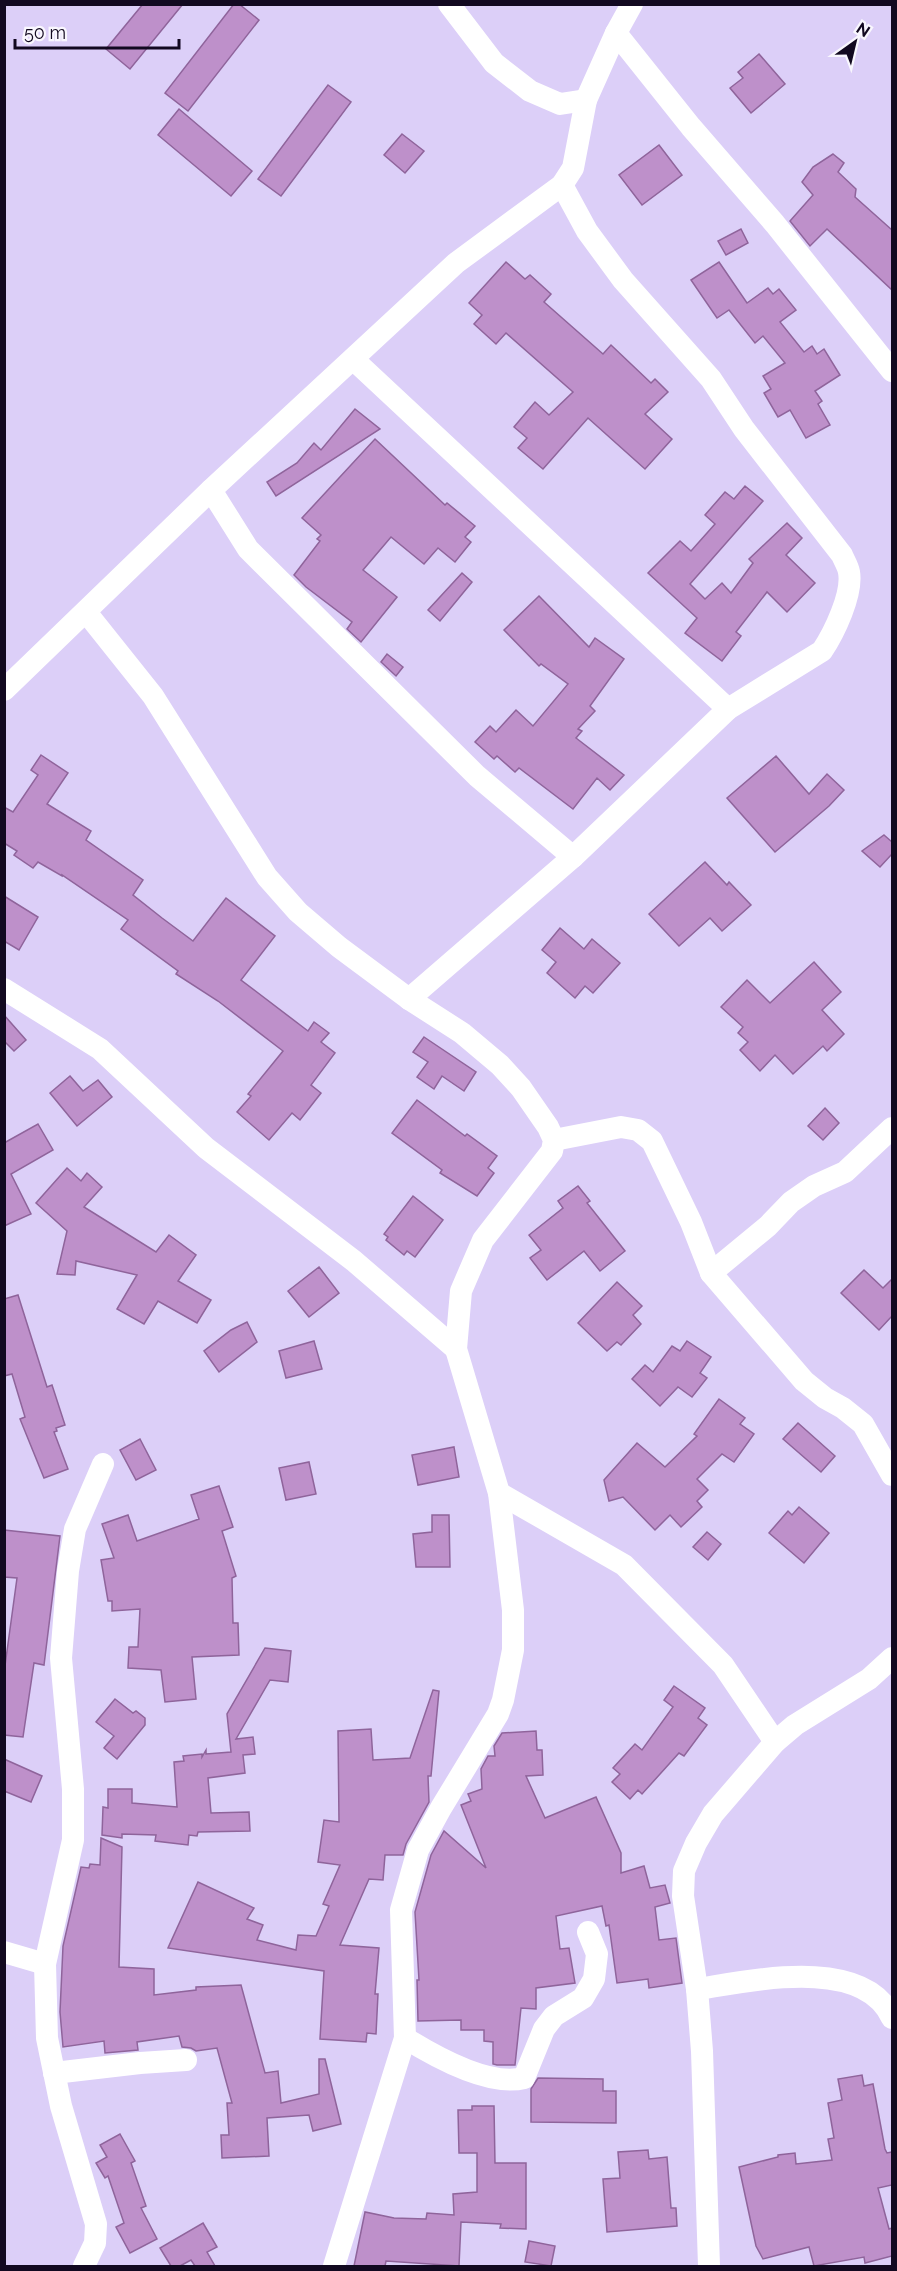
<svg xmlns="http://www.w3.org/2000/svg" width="897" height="2271" font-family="Raleway,sans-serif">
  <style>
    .building { fill: #be90ca; stroke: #8f649b; stroke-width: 1.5 }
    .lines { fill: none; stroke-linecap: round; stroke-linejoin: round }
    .minor { stroke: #fff; stroke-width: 22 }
  </style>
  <rect width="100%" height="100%" fill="#dccff8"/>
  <g class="building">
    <polygon points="143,4 183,4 130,69 106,49"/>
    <polygon points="234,4 239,4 259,20 188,111 165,93"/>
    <polygon points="759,54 785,84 751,113 730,88 743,78 738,72"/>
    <polygon points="328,85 351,102 281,196 258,179"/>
    <polygon points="179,109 252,171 231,196 158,135"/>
    <polygon points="402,134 424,151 405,173 384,155"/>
    <polygon points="659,145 682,175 642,205 619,175"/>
    <polygon points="833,154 844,163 838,172 856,189 855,197 892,230 892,290 827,229 810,246 790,221 813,195 802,182 813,167"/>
    <polygon points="741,229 748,243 726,255 718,241"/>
    <polygon points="506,262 525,279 530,275 551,294 544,302 603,354 611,345 651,383 655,379 668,392 645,414 672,439 645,469 588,418 543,469 518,448 527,438 514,427 535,402 549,415 573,392 506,333 496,344 474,324 482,315 469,303"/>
    <polygon points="719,262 747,303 768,288 773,294 779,289 796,310 780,322 804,352 812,346 817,354 824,349 840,375 815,391 822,401 818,404 830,425 806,438 790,410 778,417 764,393 771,389 763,376 785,363 763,336 755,343 729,310 717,318 691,280"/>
    <polygon points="355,409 380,429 276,496 267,482 297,463 314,443 321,450"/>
    <polygon points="375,439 445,505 447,503 475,526 465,537 471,542 455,562 438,548 424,564 391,537 363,570 397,597 361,642 347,629 352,622 306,587 294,575 320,541 317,539 321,535 302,518"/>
    <polygon points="745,486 763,501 690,584 705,599 722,583 731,593 753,563 749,559 787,523 802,538 786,555 815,583 787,612 767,592 736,632 741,636 722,661 685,633 697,618 648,573 680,541 691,551 715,524 705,515 725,492 734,499"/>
    <polygon points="462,573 472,582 440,621 428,610"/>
    <polygon points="539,596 589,647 595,638 624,659 590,706 595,711 578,729 582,731 576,738 624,775 610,790 597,778 573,809 519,768 515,772 497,756 494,759 475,742 490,726 496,732 516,710 533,726 568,684 541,664 539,666 504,630"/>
    <polygon points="387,654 403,667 396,676 381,662"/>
    <polygon points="41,755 68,773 47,804 91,831 86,840 143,880 133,895 162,918 193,941 226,898 275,936 241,980 308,1031 314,1022 329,1033 321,1042 335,1053 311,1085 321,1093 300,1120 292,1113 269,1140 237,1112 251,1096 248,1094 283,1051 218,1001 176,974 178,971 121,929 128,920 62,875 62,876 38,862 33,868 14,855 17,851 4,843 4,807 13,812 38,775 31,770"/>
    <polygon points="776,756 809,794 827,774 844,790 829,806 775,852 727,798"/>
    <polygon points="884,835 892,842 892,854 880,867 862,851"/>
    <polygon points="705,862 727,885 729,882 751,905 722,931 710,918 679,946 649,914"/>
    <polygon points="4,896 38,917 19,950 4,941"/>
    <polygon points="560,928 584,949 592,939 620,963 593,993 585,986 575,998 547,973 556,962 542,950"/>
    <polygon points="814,962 841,992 822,1010 844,1034 827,1051 823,1046 793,1074 775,1055 760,1071 740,1050 748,1042 738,1033 743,1027 721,1007 747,980 770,1003"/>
    <polygon points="4,1015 26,1040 14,1051 4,1041"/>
    <polygon points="424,1037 476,1072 464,1091 442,1076 434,1089 417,1077 428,1062 413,1052"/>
    <polygon points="70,1076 83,1091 98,1080 112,1097 77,1126 50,1093"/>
    <polygon points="417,1100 465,1136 467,1134 497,1156 488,1168 494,1173 477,1196 440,1173 442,1170 392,1133"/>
    <polygon points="825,1108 839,1123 823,1140 808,1126"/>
    <polygon points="38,1124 53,1150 11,1174 31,1214 4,1226 4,1143"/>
    <polygon points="67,1168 81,1181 87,1173 102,1187 84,1207 156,1252 169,1235 196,1255 178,1281 211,1300 197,1323 158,1301 144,1324 117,1309 137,1275 76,1261 75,1275 57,1274 67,1231 36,1203"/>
    <polygon points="578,1186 590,1201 587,1203 625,1251 600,1271 584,1251 547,1280 530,1258 541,1250 529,1235 563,1208 558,1201"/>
    <polygon points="413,1196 443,1220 415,1257 407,1251 404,1255 386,1240 388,1237 384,1234"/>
    <polygon points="319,1267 339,1293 309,1317 288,1291"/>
    <polygon points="864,1270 883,1288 892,1279 892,1316 879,1330 841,1293"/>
    <polygon points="617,1282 642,1306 633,1315 641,1324 621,1345 617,1342 607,1351 578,1323"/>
    <polygon points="18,1295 47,1387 52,1385 65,1425 56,1428 57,1431 54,1432 68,1469 44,1478 20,1419 25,1417 12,1374 4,1376 4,1299"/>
    <polygon points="247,1322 257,1342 219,1372 204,1351 231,1330"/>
    <polygon points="314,1341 322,1369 286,1378 279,1351"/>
    <polygon points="687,1341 711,1357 700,1373 707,1378 692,1397 678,1387 660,1406 632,1379 645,1365 653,1372 672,1346 680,1351"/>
    <polygon points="719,1399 745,1418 740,1424 754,1434 734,1462 722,1454 697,1479 708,1490 697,1501 702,1507 681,1527 670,1515 655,1530 623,1497 609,1501 604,1480 637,1443 665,1467 697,1436 694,1434"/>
    <polygon points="798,1423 835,1456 821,1472 783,1439"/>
    <polygon points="140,1439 156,1470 136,1480 120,1450"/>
    <polygon points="454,1447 459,1477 418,1485 412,1455"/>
    <polygon points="309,1462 316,1494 286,1500 279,1468"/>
    <polygon points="219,1486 233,1527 222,1531 236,1576 232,1578 233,1623 238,1623 239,1655 192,1657 196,1699 165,1702 161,1670 128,1668 129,1647 138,1647 140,1609 112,1611 112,1601 108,1601 101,1560 114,1558 102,1524 128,1515 137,1541 199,1519 191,1495"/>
    <polygon points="799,1507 829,1533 804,1563 769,1533 788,1511 792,1515"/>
    <polygon points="432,1515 449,1515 450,1567 416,1567 413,1534 432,1532"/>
    <polygon points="4,1530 60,1536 44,1665 34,1663 23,1737 4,1735 4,1673 17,1578 4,1577"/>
    <polygon points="707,1532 721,1544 708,1560 693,1547"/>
    <polygon points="265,1648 291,1651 288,1682 270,1680 236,1739 253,1737 255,1754 243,1755 245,1773 208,1778 211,1813 249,1812 250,1831 198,1832 197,1836 189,1835 188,1845 155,1841 156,1835 122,1834 122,1838 102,1835 103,1807 108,1808 108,1789 132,1789 132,1803 177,1807 174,1762 184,1761 183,1756 202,1754 202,1757 206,1750 206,1754 231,1752 227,1714"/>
    <polygon points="674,1686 705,1708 698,1718 707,1725 684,1756 679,1753 642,1794 638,1790 630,1799 612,1782 620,1774 613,1768 635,1744 642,1750 673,1707 664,1700"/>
    <polygon points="433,1690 439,1691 431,1776 428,1776 429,1802 406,1844 403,1855 385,1855 383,1880 369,1879 340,1945 379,1948 375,1994 378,1994 376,2034 367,2033 366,2042 320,2039 324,1971 168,1948 198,1882 254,1908 247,1919 263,1925 257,1940 296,1950 298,1935 316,1936 329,1906 323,1904 340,1865 318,1862 324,1820 339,1822 338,1731 371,1729 373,1760 410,1758"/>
    <polygon points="115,1699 133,1713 136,1711 145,1718 145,1725 117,1759 104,1748 114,1736 96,1722"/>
    <polygon points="536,1731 537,1750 542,1750 543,1775 526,1776 545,1818 596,1797 621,1853 621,1873 644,1866 650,1888 665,1885 670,1903 655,1907 659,1940 676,1938 682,1983 649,1988 648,1979 617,1983 609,1925 606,1926 602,1906 556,1916 560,1949 569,1948 575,1983 536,1988 536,2009 521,2008 515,2065 497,2065 493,2064 493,2042 484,2041 484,2030 461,2030 461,2020 418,2021 417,1980 419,1980 415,1912 431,1855 444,1831 486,1868 461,1805 471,1801 468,1794 482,1789 481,1769 488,1756 495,1756 494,1746 502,1733"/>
    <polygon points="4,1759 42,1776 31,1802 4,1791"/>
    <polygon points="101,1838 122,1847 119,1967 154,1969 154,1995 196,1990 196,1987 241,1985 265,2073 278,2071 281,2103 319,2094 319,2059 325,2059 341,2124 313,2131 309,2115 267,2118 269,2156 222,2158 221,2135 229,2135 227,2103 232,2103 217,2048 196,2051 191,2048 182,2047 179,2036 137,2042 138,2050 105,2053 104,2041 63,2047 60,2012 63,1946 81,1867 89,1868 90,1864 100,1865"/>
    <polygon points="862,2075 864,2086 873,2084 885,2149 887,2153 892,2152 892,2185 878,2188 889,2229 892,2228 892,2256 865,2263 864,2257 814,2266 809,2247 763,2259 756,2246 739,2167 778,2157 778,2155 795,2153 796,2164 832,2160 828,2139 834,2138 828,2103 842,2100 838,2079"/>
    <polygon points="538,2078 603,2079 603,2091 616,2091 616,2123 531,2122 531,2089"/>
    <polygon points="472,2106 494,2106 495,2163 526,2163 526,2229 500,2228 501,2224 461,2222 459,2266 386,2261 385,2266 354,2266 365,2212 394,2218 426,2219 427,2213 454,2215 453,2194 477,2192 477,2153 459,2153 458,2110 472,2110"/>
    <polygon points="120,2134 135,2161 131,2163 146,2206 141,2208 157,2239 130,2253 116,2227 124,2223 108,2176 105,2178 96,2163 107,2157 100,2145"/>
    <polygon points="648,2150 649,2159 667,2157 671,2208 676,2208 677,2226 607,2232 603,2179 620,2178 618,2152"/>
    <polygon points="203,2223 217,2247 207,2252 215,2266 195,2266 191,2260 180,2266 171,2266 160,2248"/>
    <polygon points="529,2241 555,2246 551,2266 525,2262"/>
  </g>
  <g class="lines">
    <g class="minor">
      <polyline points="449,4 494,63 530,91 560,104 586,100"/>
      <polyline points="616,33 691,127 775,224 892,371"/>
      <polyline points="354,360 728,709"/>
      <polyline points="211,490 248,549 477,776 573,857"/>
      <polyline points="86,612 153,696 267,877 298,912 339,947 409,999 462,1033 500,1065 521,1088 548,1127 554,1140 552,1151 483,1240 461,1291 456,1349 499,1493 513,1610 513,1650 503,1700 498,1714 441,1808 418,1850 401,1910 405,2038 334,2266"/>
      <polyline points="4,690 211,490 456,263 562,185 573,168 586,100 616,33 632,4"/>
      <polyline points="4,989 100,1049 206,1148 354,1261 456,1349"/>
      <path d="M409 999 573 857 728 709 822 651C834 633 853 594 849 572 848 566 844 560 842 555L744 429 711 379 623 280 587 231 562 185"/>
      <polyline points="554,1140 621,1127 638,1130 652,1141 691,1222 711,1273 804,1381 825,1398 843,1408 863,1424 892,1475"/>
      <polyline points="711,1273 768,1226 791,1202 814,1186 845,1172 892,1128"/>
      <polyline points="499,1493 624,1565 723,1665 775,1742"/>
      <polyline points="4,1952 45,1964"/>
      <path d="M697 1989C750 1981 864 1955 892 2018"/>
      <path d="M405 2038C434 2056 489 2087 524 2078L544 2029 554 2016 583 1998 594 1979 597 1954 588 1932"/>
      <polyline points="54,2073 140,2063 186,2060"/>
      <polyline points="84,2266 95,2243 96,2224 61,2106 47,2038 45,1964 73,1840 73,1789 61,1658 68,1571 75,1529 103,1464"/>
      <polyline points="709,2266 702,2051 697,1989 683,1896 684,1871 696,1843 713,1814 775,1742 795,1725 869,1679 892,1658"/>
    </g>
  </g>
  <rect width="897" height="2271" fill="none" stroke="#120920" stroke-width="12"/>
  <g transform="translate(855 42) rotate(34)" stroke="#f9f7fe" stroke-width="4.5" paint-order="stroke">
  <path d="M0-4.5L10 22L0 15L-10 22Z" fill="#120920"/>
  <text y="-9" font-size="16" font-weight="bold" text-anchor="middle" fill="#120920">N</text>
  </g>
  <path d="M15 39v9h164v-9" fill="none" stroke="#120920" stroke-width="3"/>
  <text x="24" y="39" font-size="18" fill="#120920" stroke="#f9f7fe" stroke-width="4.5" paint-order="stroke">50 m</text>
</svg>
